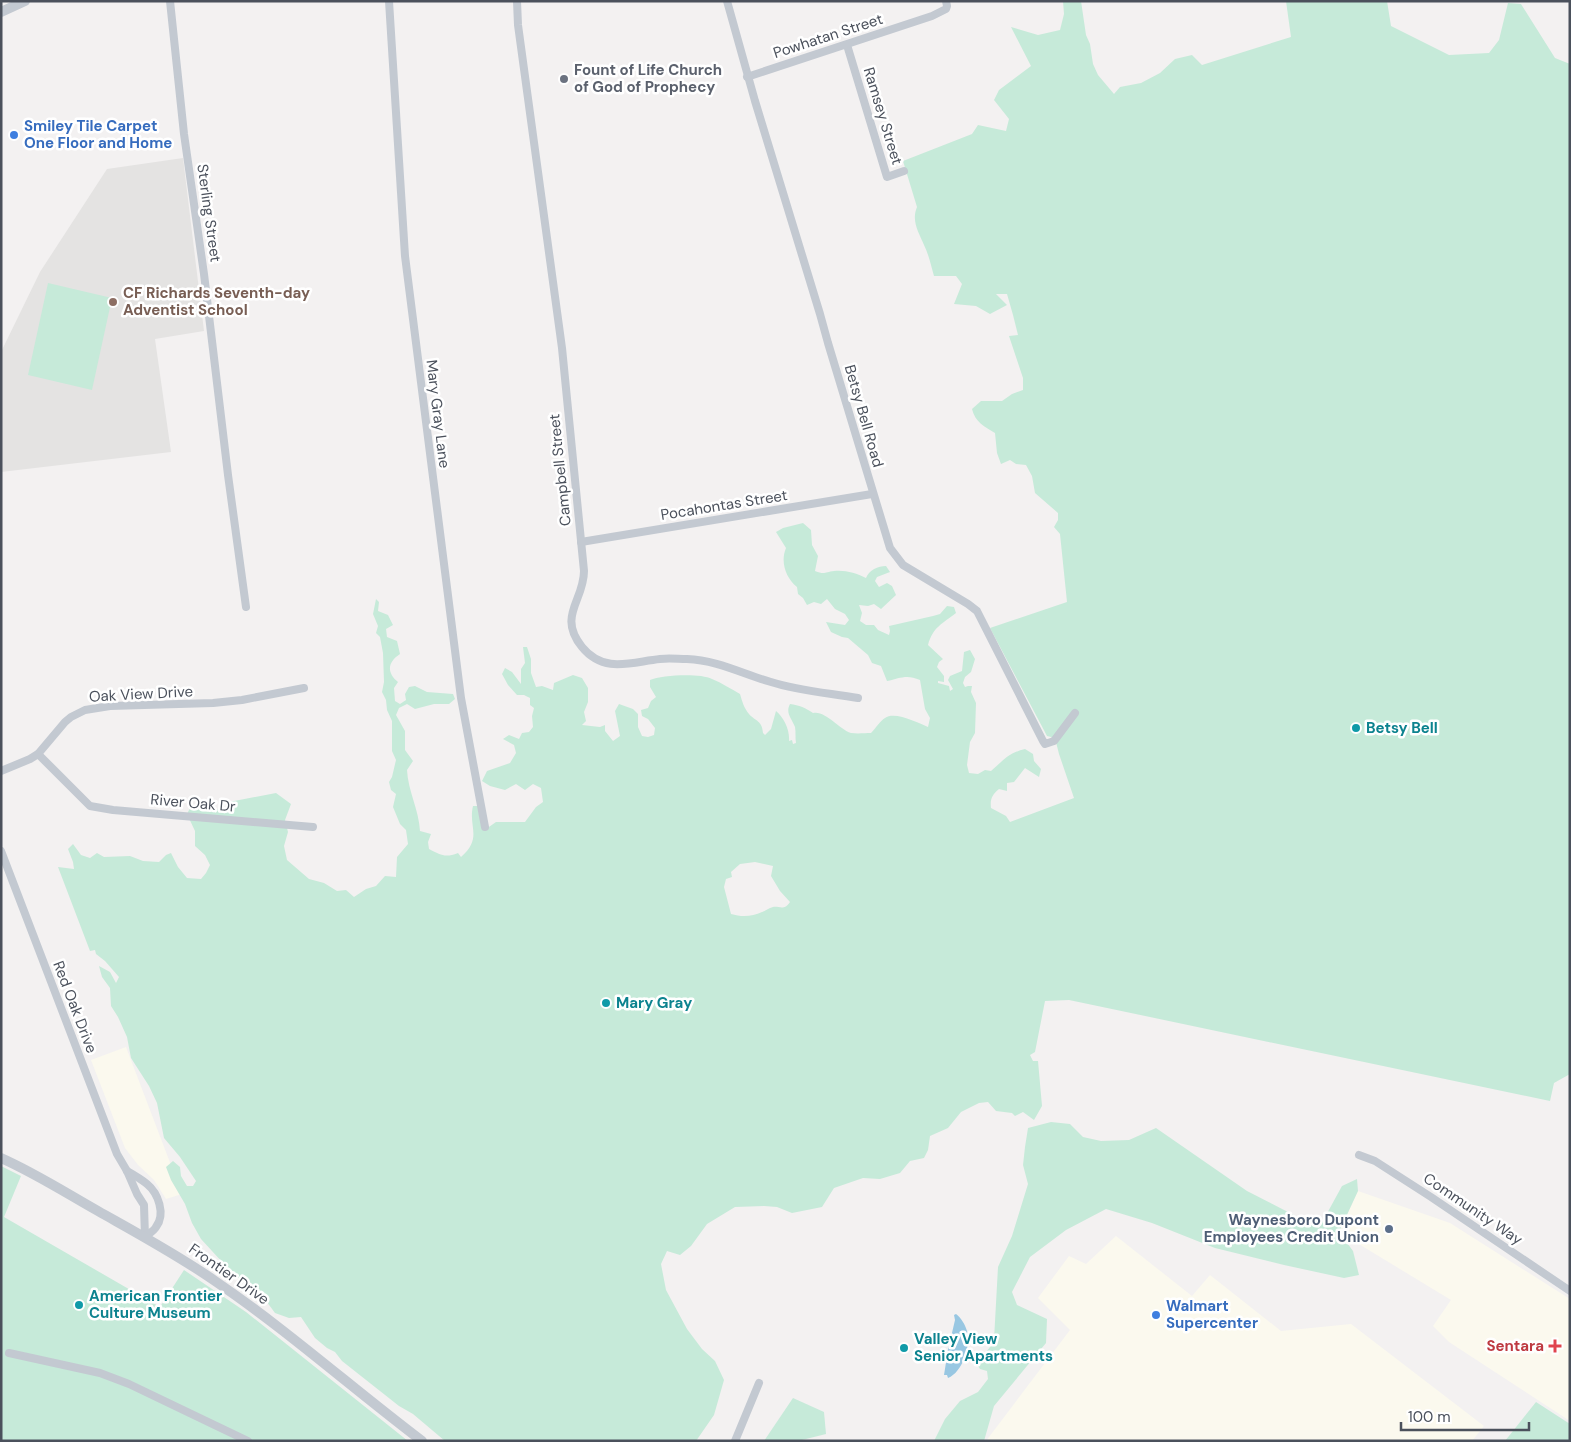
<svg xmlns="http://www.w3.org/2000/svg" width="1571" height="1442" font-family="'DM Sans',sans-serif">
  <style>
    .commercial { fill: #fbf9ee }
    .education { fill: #e4e3e2 }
    .green { fill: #c6ead9; fill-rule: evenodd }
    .water { fill: #98c7e2 }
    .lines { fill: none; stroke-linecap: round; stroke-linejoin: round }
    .minor { stroke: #c3c9d1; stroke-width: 8 }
    .tertiary { stroke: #c3c9d1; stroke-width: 10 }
    .worship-dot { fill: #6b7280; stroke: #fff; stroke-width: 2 }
    .shop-dot { fill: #3f7fe0; stroke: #fff; stroke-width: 2 }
    .education-dot { fill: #8d6e63; stroke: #fff; stroke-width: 2 }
    .culture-dot { fill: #0f9aa8; stroke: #fff; stroke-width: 2 }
    .service-dot { fill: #5c6f8a; stroke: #fff; stroke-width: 2 }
    .health-dot { fill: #e0444e; stroke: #fff; stroke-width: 2 }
    .labels { text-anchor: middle; stroke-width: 5; stroke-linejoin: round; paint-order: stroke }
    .street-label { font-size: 15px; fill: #4b515c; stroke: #fff }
    .worship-label { font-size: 15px; font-weight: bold; fill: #5b616d; stroke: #fff; text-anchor: start }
    .shop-label { font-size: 15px; font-weight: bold; fill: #366cbe; stroke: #fff; text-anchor: start }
    .education-label { font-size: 15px; font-weight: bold; fill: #785e54; stroke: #fff; text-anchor: start }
    .culture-label { font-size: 15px; font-weight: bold; fill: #0d838f; stroke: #fff; text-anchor: start }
    .service-label { font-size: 15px; font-weight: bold; fill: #4e5e75; stroke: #fff; text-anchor: end }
    .health-label { font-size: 15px; font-weight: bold; fill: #be3a42; stroke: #fff; text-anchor: end }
  </style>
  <rect width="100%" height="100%" fill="#f3f1f1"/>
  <g class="commercial">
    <polygon points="126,1047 182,1194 166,1199 154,1180 138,1165 125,1148 91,1060"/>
    <polygon points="1358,1191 1450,1223 1570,1299 1570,1421 1449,1342 1433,1326 1451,1300 1339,1232"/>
    <polygon points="1116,1236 1192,1296 1210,1275 1281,1331 1351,1324 1484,1426 1472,1441 986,1441 1070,1330 1038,1298 1069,1256 1086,1264"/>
  </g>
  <polygon class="education" points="183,158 204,331 155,339 171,452 1,472 1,352 40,272 107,169"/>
  <g class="green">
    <path d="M1063 1H1081L1086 35 1090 44 1093 64 1098 75 1114 94 1120 87 1141 83 1160 73 1175 59 1192 55 1202 65 1291 37 1286 1H1387L1391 26 1449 55 1489 53 1499 40 1508 3 1521 4 1555 58 1570 64V1074L1554 1083 1550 1101 1069 1000 1045 1001 1035 1052 1030 1055 1033 1061H1038L1042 1106 1034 1120 1023 1112 1015 1116 1012 1113 996 1111 988 1102 979 1103 961 1112 948 1128 930 1136 928 1150 924 1158 910 1161 900 1173 880 1179 863 1178 834 1188 822 1207 792 1213 777 1207 764 1206 735 1207 707 1224 691 1246 680 1255 667 1251 661 1264 666 1290 687 1329 702 1349 715 1361 724 1380 714 1415 696 1441H445L413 1414 399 1406 342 1361 335 1352 327 1348 315 1338 301 1317 289 1318 275 1313 261 1294 234 1275 201 1239 192 1223 185 1204 171 1180 166 1167 173 1161 180 1167 181 1176 187 1186H193L196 1181 180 1157 164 1138 157 1103 149 1086 131 1058 127 1037 118 1017 111 1006 110 988 102 977 99 966 110 972 116 983 119 977 105 961 96 954 95 950 90 951 58 867 74 869 73 862 68 849 73 844 81 855 90 858 97 853 104 857 130 856 143 861 159 862 166 855 171 853 178 867 187 878 201 879 206 873 210 865 205 855 195 846V831L187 814 192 804 203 810 223 809 229 802 276 793 291 804 285 820 288 832 284 846 287 860 309 879 324 883 337 891 346 890 354 897 366 889 376 886 385 876 396 877 397 857 408 844 406 830 400 824 393 807 396 794 391 790 389 782 392 777 396 760 392 751V721L387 710 386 700 382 692 384 682 383 653 380 637 376 633 378 626 373 614 376 599 379 602 378 611 388 615 393 625 386 629 387 637 397 641 400 654C388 662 386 672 398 682L394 688 395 701 400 704 406 700 405 694 409 687 415 686 427 692 453 694 455 699 449 704H434L415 709 407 704 399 708 396 715 405 731V750L413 761 407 770C408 791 419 810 420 831L431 834 428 842 429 849C441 855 445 858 458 853L461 857C483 838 468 827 473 806H478L486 829 496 822H525L536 807 543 802 541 788 533 784 525 790 516 784 505 790 490 786 482 781 487 771 510 763 516 753 514 745 503 739 509 735 519 739 522 733 529 732 533 727 532 716 534 708 530 705V698L524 695H517L508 685 502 674 505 668 512 672 521 684V669L525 663 523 647H527L531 659V673L536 687 542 686 553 690 554 683 573 675 582 678 588 688V702L584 712 586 721 582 725 600 727 605 725V731L613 741 620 736 615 711 619 704 633 709 638 714V727L642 736 648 737 654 735 655 728 648 719 642 716 641 710 648 708 651 701 656 697 650 687V680C662 675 700 673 712 679 722 683 731 689 740 694 742 701 744 708 749 714 756 722 762 720 763 733L765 735 771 729 776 711C784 718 790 730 789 741L792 740 793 744 796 743C795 738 796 732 795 727 792 719 785 713 790 704 799 705 806 708 813 713 825 710 839 729 851 733 858 734 865 733 871 733 876 728 880 721 885 718 895 711 918 723 928 727L930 718 925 709 920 680C907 674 900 678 887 681L881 666 872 663 868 655 848 638 842 637 831 632 826 622 845 625 849 620 845 614 835 609 827 599 821 604 814 602 807 605 803 598 798 594 797 587C786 578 780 562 786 548L776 532 783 528 803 523 811 530 812 545 818 556 815 571C825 575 825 572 834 571 846 570 856 573 866 578 869 570 878 566 886 566L890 572 877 577 875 581 879 587 887 583 892 586 896 595 881 609 874 604 868 606 859 605 862 613 860 621 866 625H874L878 630 889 635 890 631 889 626 933 616 940 614 947 606 954 607 956 613C942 624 933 627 928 645L943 659 939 662 937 667 944 676V682L938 681V683L949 686 950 691 953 689 948 680 950 676 962 671 964 652 970 650 975 659 971 672 965 677 963 683 965 687 968 686H972L971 692 976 703 975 733 970 742 967 765 969 773 978 774 985 770 991 771C1003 761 1008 753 1025 749L1033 754 1034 761 1041 769 1039 777 1025 768 1014 782 1007 783V791L999 789C992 795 990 799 991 808L1006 816 1010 822 1074 798 1059 754 1056 742 1051 737 1047 736 990 628 1067 602 1060 534 1054 527 1058 520V513L1035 493 1032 476 1026 465 1016 464 1010 460 1001 464 997 453 995 433C985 427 975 422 972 409L981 401H1002L1012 394 1023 390V378L1009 336 1018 335 1013 315 1007 294H996L1007 305 990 314 976 306 954 304 962 284 956 276H934C931 266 929 255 924 245 919 233 911 221 917 207L903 161 972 134 978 125 1006 131 1009 119 994 100 999 90 1031 66 1011 27 1038 35 1060 30 1064 14ZM755 862 773 866 771 876 780 891 790 902C784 911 780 906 773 907 769 908 765 911 762 912 752 917 741 917 731 914L724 887 726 879 732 877 731 872 740 864Z"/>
    <polygon points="48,283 112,298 92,390 28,375"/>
    <path d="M1051 1122 1070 1124 1083 1137 1101 1141 1129 1140 1156 1128 1247 1191 1319 1228 1342 1186 1357 1179 1358 1191 1339 1232 1353 1251 1359 1275 1344 1278 1284 1265 1215 1248 1152 1223 1106 1209 1066 1230 1030 1257 1012 1292 1017 1305 1047 1319 1046 1343 994 1406 984 1441H934L945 1419 960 1401 978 1392 988 1379 987 1371 980 1369 978 1366C980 1355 989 1352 994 1340L998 1267 1012 1236 1028 1184 1023 1165 1025 1147 1028 1128Z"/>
    <polygon points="1,1166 21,1176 4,1217 160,1307 184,1270 246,1312 408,1441 1,1441"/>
    <polygon points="793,1398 824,1412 826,1434 798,1441 764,1441"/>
    <polygon points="1536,1402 1570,1424 1570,1441 1505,1441"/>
  </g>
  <path class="water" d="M956 1314C961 1318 965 1324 967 1331 971 1345 963 1372 948 1378L947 1375H944L948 1350 955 1320 954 1315Z"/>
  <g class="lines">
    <g class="minor">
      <polyline points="170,1 184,134 204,274 228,475 246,607"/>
      <polyline points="389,1 405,256 461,698 485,827"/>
      <path d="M517 1 518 25 562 348 584 571C584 601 557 616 582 647 604 674 631 662 660 659 669 658 678 659 687 659 717 660 743 674 771 682 799 691 829 693 858 698"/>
      <polyline points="727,1 755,101 820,314 828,343 890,548 903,565 968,604 977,611 1043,741 1045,744 1054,741 1075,713"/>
      <polyline points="847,45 887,177 904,171"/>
      <polyline points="747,77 932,16 946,9 947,6 946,1"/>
      <polyline points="581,542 872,494"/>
      <polyline points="38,754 90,806 113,810 313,827"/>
      <polyline points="1,771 30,759 38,754 65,722 71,717 85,710 110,706 213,703 242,700 304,688"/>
      <polyline points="1,851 117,1154 127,1171 137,1194 144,1205 145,1237"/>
      <polyline points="1359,1155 1375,1161 1431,1197 1570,1291"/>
      <path d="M127 1171C134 1175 141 1179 147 1184 158 1193 166 1214 156 1227 154 1231 148 1234 145 1237"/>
      <polyline points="9,1353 100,1373 129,1384 248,1441"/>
      <polyline points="735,1441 759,1383"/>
    </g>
    <g class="tertiary">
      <polyline points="1,12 25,1"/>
      <path d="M1 1158C35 1173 66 1193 98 1211 137 1233 178 1255 215 1281 287 1330 352 1388 422 1441"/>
    </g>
  </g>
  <circle class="worship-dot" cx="564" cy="79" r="5"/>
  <g class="shop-dot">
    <circle cx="14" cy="135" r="5"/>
    <circle cx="1156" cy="1315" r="5"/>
  </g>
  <circle class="education-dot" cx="113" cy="302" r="5"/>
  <g class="culture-dot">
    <circle cx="1356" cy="728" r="5"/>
    <circle cx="606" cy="1003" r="5"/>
    <circle cx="79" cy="1305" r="5"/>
    <circle cx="904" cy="1348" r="5"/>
  </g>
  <circle class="service-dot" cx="1389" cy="1229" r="5"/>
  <path class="health-dot" d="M1552.5 1338.5h5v5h5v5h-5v5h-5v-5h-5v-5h5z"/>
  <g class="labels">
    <g class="street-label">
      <text transform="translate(828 36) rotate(-18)" y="5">Powhatan Street</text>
      <text transform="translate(883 116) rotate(73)" y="5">Ramsey Street</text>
      <text transform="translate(209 213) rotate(82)" y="5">Sterling Street</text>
      <text transform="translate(438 414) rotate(83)" y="5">Mary Gray Lane</text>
      <text transform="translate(864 416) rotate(74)" y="5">Betsy Bell Road</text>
      <text transform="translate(560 470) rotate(-96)" y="5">Campbell Street</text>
      <text transform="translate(724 505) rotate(-9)" y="5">Pocahontas Street</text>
      <text transform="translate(141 694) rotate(-3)" y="5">Oak View Drive</text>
      <text transform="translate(193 803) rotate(5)" y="5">River Oak Dr</text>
      <text transform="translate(75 1007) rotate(69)" y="5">Red Oak Drive</text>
      <text transform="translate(1473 1209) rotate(34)" y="5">Community Way</text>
      <text transform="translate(229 1274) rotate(35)" y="5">Frontier Drive</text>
    </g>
    <g class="worship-label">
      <text x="574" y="75">Fount of Life Church<tspan x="574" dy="17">of God of Prophecy</tspan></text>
    </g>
    <g class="shop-label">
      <text x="24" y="131">Smiley Tile Carpet<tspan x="24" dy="17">One Floor and Home</tspan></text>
      <text x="1166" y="1311">Walmart<tspan x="1166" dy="17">Supercenter</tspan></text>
    </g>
    <g class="education-label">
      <text x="123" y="298">CF Richards Seventh-day<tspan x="123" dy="17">Adventist School</tspan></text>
    </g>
    <g class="culture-label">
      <text x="1366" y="733">Betsy Bell</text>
      <text x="616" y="1008">Mary Gray</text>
      <text x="89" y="1301">American Frontier<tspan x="89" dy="17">Culture Museum</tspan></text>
      <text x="914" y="1344">Valley View<tspan x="914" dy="17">Senior Apartments</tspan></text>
    </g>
    <g class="service-label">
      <text x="1379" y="1225">Waynesboro Dupont<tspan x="1379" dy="17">Employees Credit Union</tspan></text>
    </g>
    <g class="health-label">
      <text x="1544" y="1351">Sentara</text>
    </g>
  </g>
  <rect width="1571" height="1442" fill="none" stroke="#4b515c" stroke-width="5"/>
  <path d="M1401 1422v8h128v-8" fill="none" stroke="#4b515c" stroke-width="2.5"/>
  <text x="1408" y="1422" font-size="15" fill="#4b515c" stroke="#ffffff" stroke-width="4" paint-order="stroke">100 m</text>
</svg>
